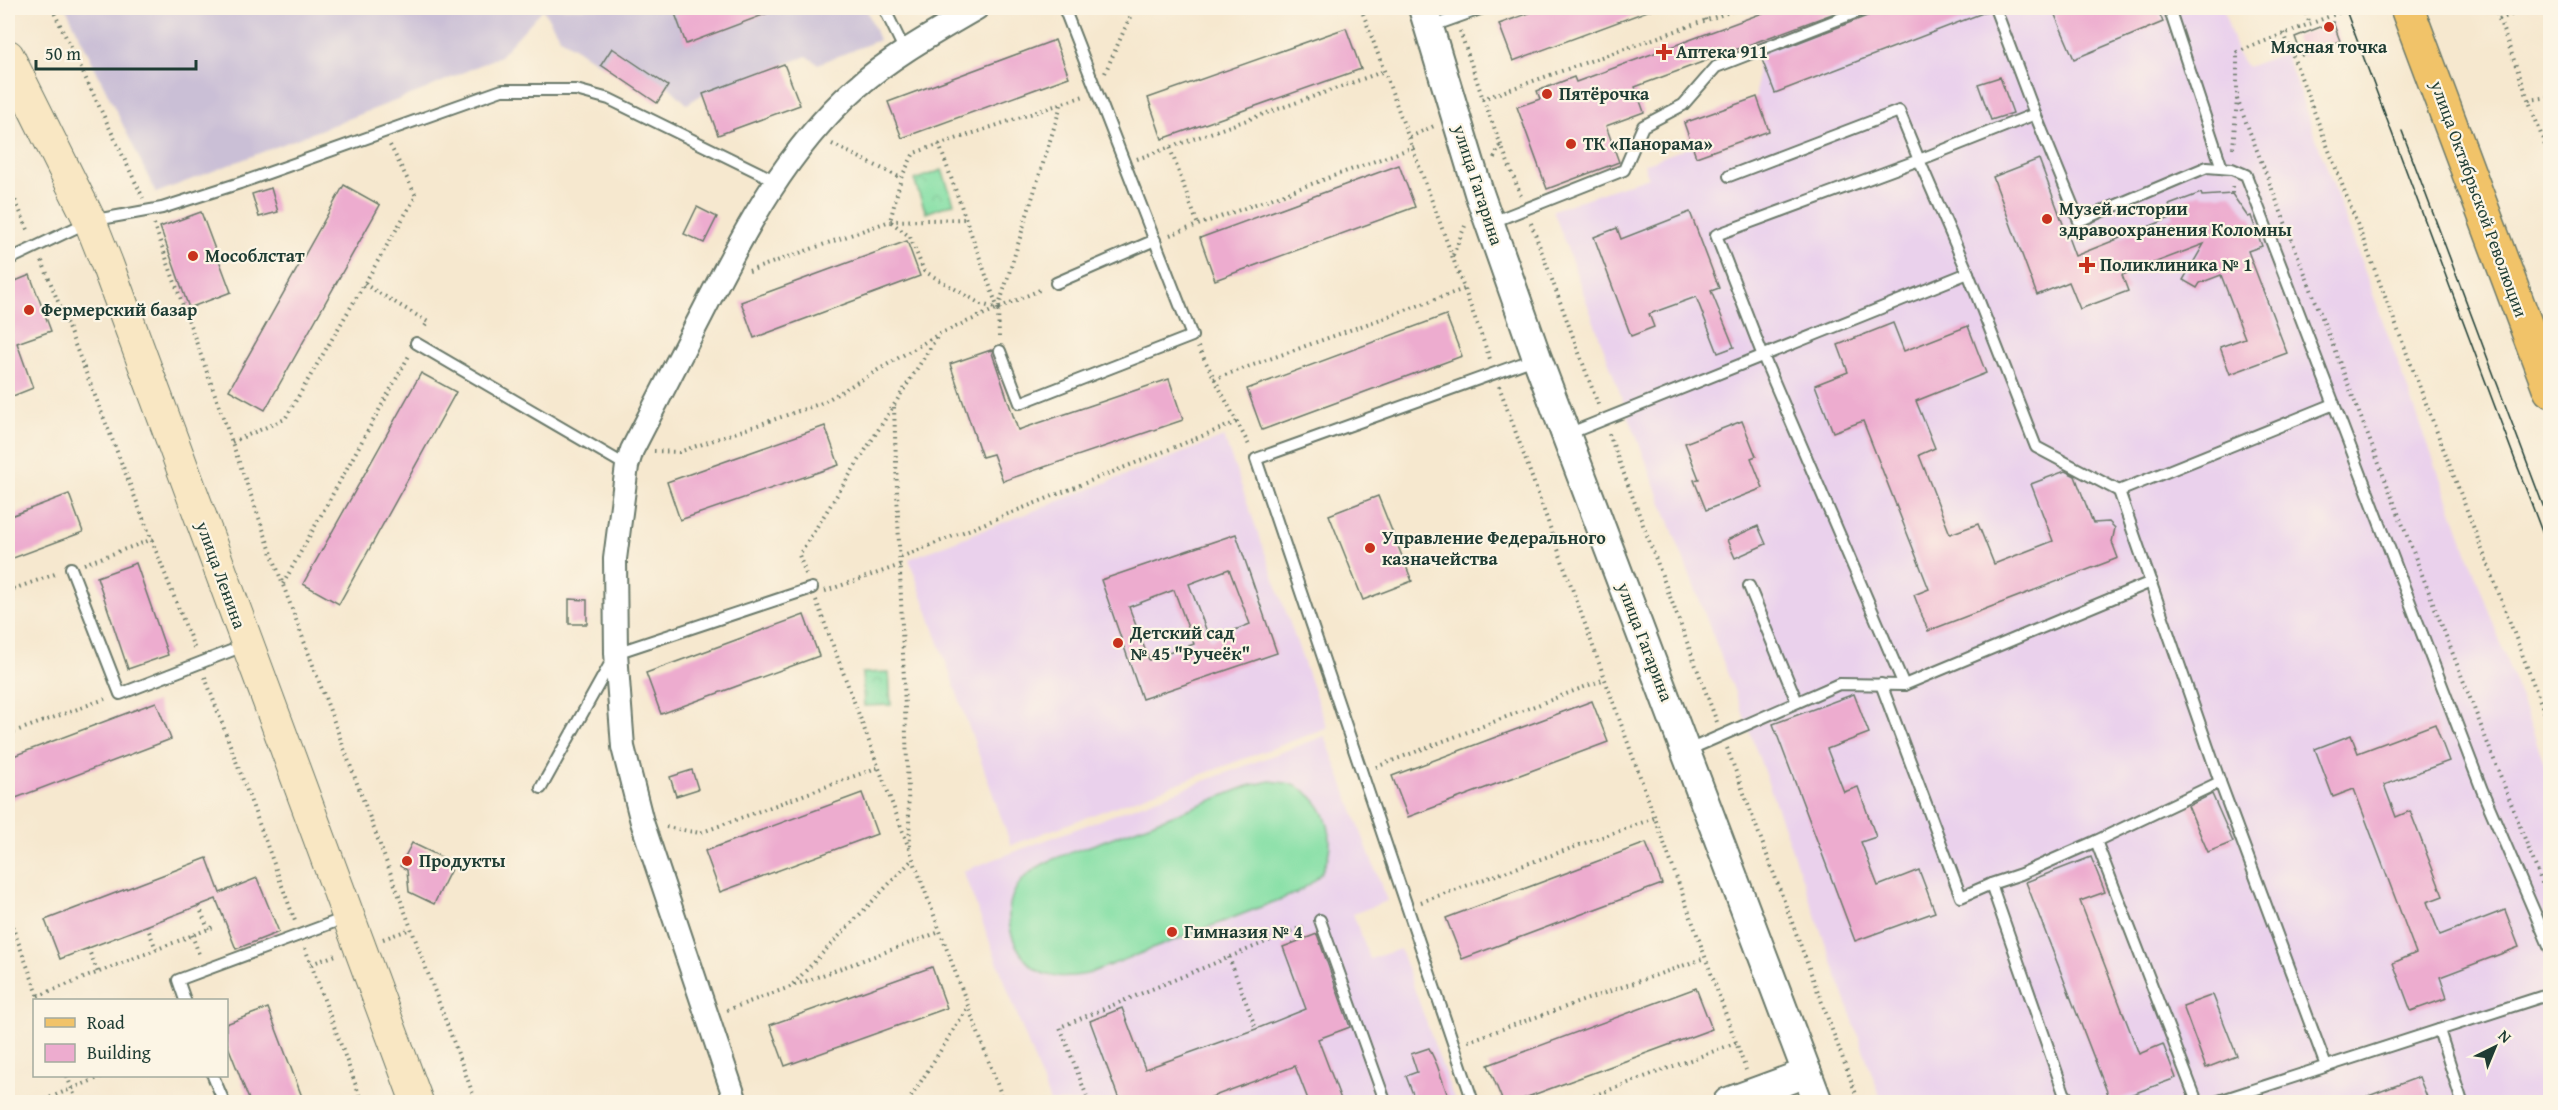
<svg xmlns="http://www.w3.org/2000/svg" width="2558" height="1110" font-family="'Gentium Book Plus',serif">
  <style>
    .built { fill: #ead1ec }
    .industrial { fill: #cabfd6 }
    .grass { fill: #84dfa5; stroke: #528e6c; stroke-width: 1.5 }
    .park { fill: url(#park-crowns); stroke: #528e6c; stroke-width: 1.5 }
    .building { fill: #edaccf; fill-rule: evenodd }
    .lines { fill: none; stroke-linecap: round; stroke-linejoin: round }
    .service-casing { stroke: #6a796a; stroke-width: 14 }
    .minor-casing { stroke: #6a796a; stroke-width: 26 }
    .tertiary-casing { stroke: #6a796a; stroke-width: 32 }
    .secondary-casing { stroke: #6a796a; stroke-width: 34 }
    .primary-casing { stroke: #6a796a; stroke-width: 36 }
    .path { stroke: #6a796a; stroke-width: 4; stroke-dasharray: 1.5 4.5; stroke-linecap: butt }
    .service { stroke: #fff; stroke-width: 10 }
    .minor { stroke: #fff; stroke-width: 22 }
    .tertiary { stroke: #fff; stroke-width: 28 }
    .secondary { stroke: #f9e7c3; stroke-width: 32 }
    .primary { stroke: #f1c369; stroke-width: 33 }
    .tram { stroke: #1f3d34; stroke-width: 1.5 }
    .poi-dot { fill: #c8321e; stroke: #fcf5e5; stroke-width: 2 }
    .labels { text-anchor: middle; stroke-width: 4.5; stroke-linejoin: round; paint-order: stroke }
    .poi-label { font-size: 18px; font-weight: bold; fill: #1f3d34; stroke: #fcf5e5; text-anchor: start }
    .street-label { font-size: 18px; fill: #1f3d34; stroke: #fcf5e5 }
  </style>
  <defs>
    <pattern id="park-crowns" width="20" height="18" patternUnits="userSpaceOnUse" patternTransform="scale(1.5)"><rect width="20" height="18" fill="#84dfa5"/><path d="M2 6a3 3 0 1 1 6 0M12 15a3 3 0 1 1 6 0" fill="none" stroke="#72c08f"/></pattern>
  </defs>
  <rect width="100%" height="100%" fill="#fcf5e5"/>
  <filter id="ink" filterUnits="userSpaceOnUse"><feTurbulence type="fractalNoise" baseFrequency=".0167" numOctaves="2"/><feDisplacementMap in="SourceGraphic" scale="12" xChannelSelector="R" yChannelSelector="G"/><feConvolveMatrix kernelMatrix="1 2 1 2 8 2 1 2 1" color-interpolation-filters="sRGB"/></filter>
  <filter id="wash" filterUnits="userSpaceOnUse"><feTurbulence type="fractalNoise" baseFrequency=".008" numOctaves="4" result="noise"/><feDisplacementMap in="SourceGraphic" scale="24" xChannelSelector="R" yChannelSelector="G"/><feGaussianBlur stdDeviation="1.35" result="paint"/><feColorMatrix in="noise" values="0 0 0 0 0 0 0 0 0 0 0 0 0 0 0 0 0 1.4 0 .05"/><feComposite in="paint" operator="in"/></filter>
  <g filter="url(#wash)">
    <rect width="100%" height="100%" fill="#f6e8cf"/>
    <g class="built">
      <polygon points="1852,8 2223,8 2237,52 2247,67 2285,53 2550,779 2550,1102 1882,1102 1747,724 1627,412 1553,210 1648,177 1644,164 1692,146 1684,123 1756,97 1758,42"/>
      <polygon points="1224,437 1327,728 1011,845 909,559"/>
      <polygon points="1325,736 1387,901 1353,914 1370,959 1400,949 1455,1102 1050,1102 963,871"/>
    </g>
    <polygon class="industrial" points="66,8 866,8 879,40 818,64 807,56 703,94 687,104 668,86 612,49 601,65 560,38 543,9 500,56 426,89 156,193"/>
    <path class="grass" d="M1270 781C1278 782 1287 782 1294 785 1330 800 1342 849 1316 879 1311 884 1303 888 1297 893L1087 974C1059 979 1037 980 1020 952 1005 929 1004 898 1025 877 1045 858 1078 851 1103 841 1152 823 1200 805 1248 786Z"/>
    <g class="park">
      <polygon points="942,170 954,203 926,213 914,180"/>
      <polygon points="889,672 891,705 864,706 862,673"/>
    </g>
    <g id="blocks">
      <g class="building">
        <polygon points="673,8 779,8 779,9 686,44"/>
        <polygon points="1543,8 1652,8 1653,9 1513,61 1499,24"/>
        <polygon points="1776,8 1848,8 1635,87 1644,112 1606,126 1619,162 1547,189 1517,107 1540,99 1537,91 1574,77 1576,82"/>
        <polygon points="1874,8 1988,8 1988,11 1775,93 1761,57 1870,15"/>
        <polygon points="2052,8 2157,8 2163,22 2074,59"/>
        <polygon points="2333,22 2340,41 2302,56 2295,37"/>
        <polygon points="1346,28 1361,69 1162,139 1148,98"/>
        <polygon points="1055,40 1069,77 902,138 888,102"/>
        <polygon points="612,48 668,86 657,103 601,65"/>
        <polygon points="784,64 800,105 718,135 703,94"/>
        <polygon points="2000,77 2013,113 1991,120 1978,84"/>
        <polygon points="1757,97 1769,131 1696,157 1684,123"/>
        <polygon points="2039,159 2075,256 2173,217 2169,205 2201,193 2202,196 2232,194 2248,217 2251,216 2262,246 2248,251 2287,353 2230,374 2220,347 2245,338 2221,275 2200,283 2197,288 2183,280 2204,244 2122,275 2128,291 2080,309 2069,282 2037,295 1993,177"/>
        <polygon points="1399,165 1415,207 1215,280 1200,238"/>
        <polygon points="344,185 380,205 265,410 229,390"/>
        <polygon points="271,188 278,212 259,217 252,194"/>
        <polygon points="697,207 717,217 704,243 684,234"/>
        <polygon points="201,212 231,292 189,308 160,227"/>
        <polygon points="1690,212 1719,288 1711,291 1734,347 1718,353 1696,297 1649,314 1654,327 1631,336 1594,237 1617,228 1621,239"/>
        <polygon points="907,241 920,276 754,338 741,302"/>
        <polygon points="30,275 51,331 17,343 33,388 8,398 8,284"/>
        <polygon points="1446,315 1462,356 1262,430 1247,389"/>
        <polygon points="1893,323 1904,351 1968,326 1986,373 1916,401 1935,448 1919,455 1950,534 1978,524 1994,564 2053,541 2031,484 2065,471 2075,476 2093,523 2109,522 2115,528 2112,542 2118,558 1928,631 1914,595 1929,589 1863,421 1833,432 1815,385 1848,372 1838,345"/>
        <polygon points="991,350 1018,430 1169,379 1183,420 1003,481 993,454 982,457 950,364"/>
        <polygon points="421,373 456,392 339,604 303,584"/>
        <polygon points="1742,421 1756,456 1751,458 1763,488 1706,510 1694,480 1699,479 1685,443"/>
        <polygon points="825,426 839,465 680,520 667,482"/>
        <polygon points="69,494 83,532 8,560 8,517"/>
        <polygon points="1378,496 1412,581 1363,600 1329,515"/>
        <polygon points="1758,526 1766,544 1735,558 1727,540"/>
        <path d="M1236 534 1277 653 1142 699 1101 580ZM1229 569 1250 624 1210 640 1189 584ZM1174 590 1194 644 1149 660 1129 607Z"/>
        <polygon points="136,563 168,655 128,669 97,577"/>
        <polygon points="569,599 587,600 587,624 569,624"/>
        <polygon points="804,615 819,656 661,714 646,673"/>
        <polygon points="1854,694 1869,733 1827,749 1844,792 1858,787 1876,837 1861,842 1878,886 1919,870 1935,912 1855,941 1773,724"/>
        <polygon points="1592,701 1608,742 1408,817 1392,776"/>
        <polygon points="156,702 171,739 8,801 8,758"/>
        <polygon points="2435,724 2449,761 2384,785 2396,817 2410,811 2443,896 2427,902 2440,935 2505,910 2519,947 2440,977 2447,998 2411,1011 2393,963 2416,953 2354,789 2333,797 2315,749 2351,735 2358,753"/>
        <polygon points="692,770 698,789 676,796 670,777"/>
        <polygon points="862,793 877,834 720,892 705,851"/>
        <polygon points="2212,794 2233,842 2208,852 2188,806"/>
        <polygon points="412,843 454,863 434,904 409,892 407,870 400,866"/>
        <polygon points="1646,843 1662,884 1462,959 1446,918"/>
        <polygon points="2091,857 2105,892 2080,901 2139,1054 2163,1044 2176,1078 2111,1102 2026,882"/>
        <polygon points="207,858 220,893 257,878 279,932 236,949 216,899 60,959 45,920"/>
        <polygon points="1317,934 1350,1027 1318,1039 1342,1102 1309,1102 1295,1066 1198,1102 1120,1102 1090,1021 1122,1008 1145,1069 1256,1029 1306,1009 1283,947"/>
        <polygon points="932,967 947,1008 785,1066 770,1025"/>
        <polygon points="1696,988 1712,1029 1514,1102 1503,1102 1488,1065"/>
        <polygon points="2213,995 2237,1056 2206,1068 2183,1006"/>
        <polygon points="268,1008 304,1102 250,1102 226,1041 226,1024"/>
        <polygon points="1429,1048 1437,1065 1450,1102 1416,1102 1406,1076 1417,1072 1411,1054"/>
        <polygon points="2419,1077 2429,1102 2355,1102 2355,1101"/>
      </g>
    </g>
  </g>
  <g filter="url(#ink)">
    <use href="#blocks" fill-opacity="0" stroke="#6a796a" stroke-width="1.5"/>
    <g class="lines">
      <defs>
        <g id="service">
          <polyline points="884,8 905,51"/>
          <polyline points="1995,8 2035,114"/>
          <polyline points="2169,8 2222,168"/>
          <polyline points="1430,27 1483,8"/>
          <polyline points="1729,176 1899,111 1919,160 1716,235 1763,356 1904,685"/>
          <polyline points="1490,223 1624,170 1643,126 1683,105 1716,67 1867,8"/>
          <polyline points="8,260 90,221 162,208 240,183 502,90 576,90 609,99 776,181"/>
          <polyline points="1968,273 1919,160 2035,114 2079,221 2207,167 2232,169 2246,175 2482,790 2550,948"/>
          <polyline points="1056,283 1155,240"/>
          <polyline points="416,343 627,466"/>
          <polyline points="1000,351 1020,403 1192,336 1064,8"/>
          <polyline points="1568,434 1968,273 2036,447 2119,491 2334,404"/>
          <polyline points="2119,491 2220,782 2326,1066"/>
          <polyline points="71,568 120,694 246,645"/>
          <polyline points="1749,586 1797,702"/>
          <polyline points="1881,684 1961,897 1991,884 2064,1093 2071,1102"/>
          <polyline points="1686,751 1839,684 1904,685 2151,582"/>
          <polyline points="541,788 616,653 812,588"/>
          <polyline points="2096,841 2220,782"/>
          <polyline points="1991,884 2021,874 2096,841 2197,1102"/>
          <polyline points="1320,920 1384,1098 1382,1102"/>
          <polyline points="185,1000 178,980 345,918"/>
          <polyline points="2439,1030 2462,1102"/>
          <polyline points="213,1076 224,1102"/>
          <polyline points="1473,1102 1256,459 1537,358"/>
          <polyline points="2216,1102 2550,994"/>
        </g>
        <path id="minor" d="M736 1102 642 822 623 747 616 653 615 559 627 466 632 450C656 404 679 358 703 312 744 231 787 149 856 88 892 56 936 32 977 8"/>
        <g id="tertiary">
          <polyline points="1423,8 1479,193 1537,358 1818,1102"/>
          <polyline points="1728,1102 1807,1073"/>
        </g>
        <polyline id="secondary" points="8,56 90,221 107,264 417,1102"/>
        <polyline id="primary" points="2407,8 2550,390"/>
      </defs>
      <use href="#service" class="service-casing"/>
      <use href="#minor" class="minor-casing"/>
      <use href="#tertiary" class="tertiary-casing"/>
      <use href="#secondary" class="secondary-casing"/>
      <use href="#primary" class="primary-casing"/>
      <g class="path">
        <polyline points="52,8 143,198"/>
        <polyline points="1361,8 1490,359"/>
        <polyline points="1700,8 1706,21"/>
        <polyline points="2304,8 2310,24"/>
        <polyline points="2372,8 2374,11 2383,9"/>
        <polyline points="2495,8 2550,159"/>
        <polyline points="2499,19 2531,8"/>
        <polyline points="1460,31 1483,99 1521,196"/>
        <polyline points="2284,33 2550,727"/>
        <polyline points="1105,73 1134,8"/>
        <polyline points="1482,99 1741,8"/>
        <polyline points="2237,99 2544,888 2542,892"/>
        <polyline points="2529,100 2550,97"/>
        <polyline points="1410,137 1434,126"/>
        <polyline points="832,144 901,178"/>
        <polyline points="939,144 998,309 981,304 924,271 910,237 890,221 901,178 914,153 1084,96"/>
        <polyline points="1170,148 1198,225"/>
        <polyline points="2233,148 2237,99 2237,52 2351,8"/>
        <polyline points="1494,158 1501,143"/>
        <polyline points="1137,159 1385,71"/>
        <polyline points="8,184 29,232"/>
        <polyline points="2232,186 2232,194"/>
        <polyline points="1531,223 1599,407"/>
        <polyline points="154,224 283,585 476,1102"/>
        <polyline points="1170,235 1414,147"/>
        <polyline points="1453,255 1465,226"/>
        <polyline points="42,261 195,650"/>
        <polyline points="749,271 890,221 966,219"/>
        <polyline points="364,284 428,322 423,329"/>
        <polyline points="999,337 998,309 1061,105"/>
        <polyline points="1198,347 1250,447"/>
        <polyline points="1214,379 1464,289"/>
        <polyline points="1499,386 1746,1070"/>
        <polyline points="894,407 910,846"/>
        <polyline points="1609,434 1717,722"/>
        <polyline points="232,442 285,419 416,196 390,145"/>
        <polyline points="654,451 679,452 822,403 939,334 1042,289"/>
        <polyline points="901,557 1237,422"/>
        <polyline points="84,564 153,539"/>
        <polyline points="806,574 799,555 939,334"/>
        <polyline points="283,584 410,354"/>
        <polyline points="8,591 58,573"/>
        <polyline points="825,591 901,565"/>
        <polyline points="816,600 1004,1102"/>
        <polyline points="205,677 295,921"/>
        <polyline points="8,734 105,699"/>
        <polyline points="1727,748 1859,1102"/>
        <polyline points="1376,767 1605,679"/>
        <polyline points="666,827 700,833 879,767"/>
        <polyline points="1421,902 1655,818"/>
        <polyline points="199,906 208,929"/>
        <polyline points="8,915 40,1000"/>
        <polyline points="147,926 156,949"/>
        <polyline points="192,935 200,957"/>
        <polyline points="383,939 411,929"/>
        <polyline points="88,948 98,973"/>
        <polyline points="305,948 362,1102"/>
        <polyline points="1229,957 1256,1029"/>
        <polyline points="311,964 336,955"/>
        <polyline points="793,984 913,859"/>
        <polyline points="38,996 216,926"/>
        <polyline points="727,1010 940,932"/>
        <polyline points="1468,1041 1705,958"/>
        <polyline points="226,1048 229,1047"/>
        <polyline points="67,1076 77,1102"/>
        <polyline points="39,1102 103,1076"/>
        <polyline points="908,1102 968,1007"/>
        <polyline points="1089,1102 1060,1027 1307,925"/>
        <polyline points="1577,1102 1736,1043"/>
      </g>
      <use href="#service" class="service"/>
      <use href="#minor" class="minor"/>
      <use href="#tertiary" class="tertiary"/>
      <use href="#secondary" class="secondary"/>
      <use href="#primary" class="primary"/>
      <g class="tram">
        <polyline points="2345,8 2550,553"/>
        <polyline points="2402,131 2550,524"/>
      </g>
    </g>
  </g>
  <g class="poi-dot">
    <circle cx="2329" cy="27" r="6"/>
    <path d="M1661 43h6v6h6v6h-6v6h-6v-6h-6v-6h6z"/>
    <circle cx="1547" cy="94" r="6"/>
    <circle cx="1571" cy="144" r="6"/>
    <circle cx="2047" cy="219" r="6"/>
    <circle cx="193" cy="256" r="6"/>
    <path d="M2084 256h6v6h6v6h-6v6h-6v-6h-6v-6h6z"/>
    <circle cx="29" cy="310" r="6"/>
    <circle cx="1370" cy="548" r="6"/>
    <circle cx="1118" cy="643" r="6"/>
    <circle cx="407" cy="861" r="6"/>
    <circle cx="1172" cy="932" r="6"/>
  </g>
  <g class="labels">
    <g class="poi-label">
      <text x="2329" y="53" text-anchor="middle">Мясная точка</text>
      <text x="1676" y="58">Аптека 911</text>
      <text x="1559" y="100">Пятёрочка</text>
      <text x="1583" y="150">ТК «Панорама»</text>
      <text x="2059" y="215">Музей истории<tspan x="2059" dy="21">здравоохранения Коломны</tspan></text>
      <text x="205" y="262">Мособлстат</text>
      <text x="2100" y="271">Поликлиника № 1</text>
      <text x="41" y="316">Фермерский базар</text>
      <text x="1382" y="544">Управление Федерального<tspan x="1382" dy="21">казначейства</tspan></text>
      <text x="1130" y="639">Детский сад<tspan x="1130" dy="21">№ 45 "Ручеёк"</tspan></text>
      <text x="419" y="867">Продукты</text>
      <text x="1184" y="938">Гимназия № 4</text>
    </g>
    <g class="street-label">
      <text transform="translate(1478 185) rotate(72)" y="6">улица Гагарина</text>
      <text transform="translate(2479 199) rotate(70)" y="6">улица Октябрьской Революции</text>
      <text transform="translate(221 575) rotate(70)" y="6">улица Ленина</text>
      <text transform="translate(1645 642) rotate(69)" y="6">улица Гагарина</text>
    </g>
  </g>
  <rect width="2558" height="1110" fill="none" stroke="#fcf5e5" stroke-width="30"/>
  <rect x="33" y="999" width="195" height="78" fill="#fcf5e5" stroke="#a4ab9e" stroke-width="1.5"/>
  <rect x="45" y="1018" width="30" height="9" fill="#f1c369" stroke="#a4ab9e" stroke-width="1.5"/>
  <text x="87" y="1029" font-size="18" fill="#1f3d34">Road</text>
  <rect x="45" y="1044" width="30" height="18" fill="#edaccf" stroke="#a4ab9e" stroke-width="1.5"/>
  <text x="87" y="1059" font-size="18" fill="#1f3d34">Building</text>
  <g transform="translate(2495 1047) rotate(43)" stroke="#fcf5e5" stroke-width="4.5" paint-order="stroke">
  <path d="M0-4.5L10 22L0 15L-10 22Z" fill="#1f3d34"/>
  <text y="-9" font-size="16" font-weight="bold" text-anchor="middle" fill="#1f3d34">N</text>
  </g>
  <path d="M36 60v9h160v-9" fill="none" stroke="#1f3d34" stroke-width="3"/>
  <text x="45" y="60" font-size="18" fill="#1f3d34" stroke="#fcf5e5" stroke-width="4.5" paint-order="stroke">50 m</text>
</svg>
